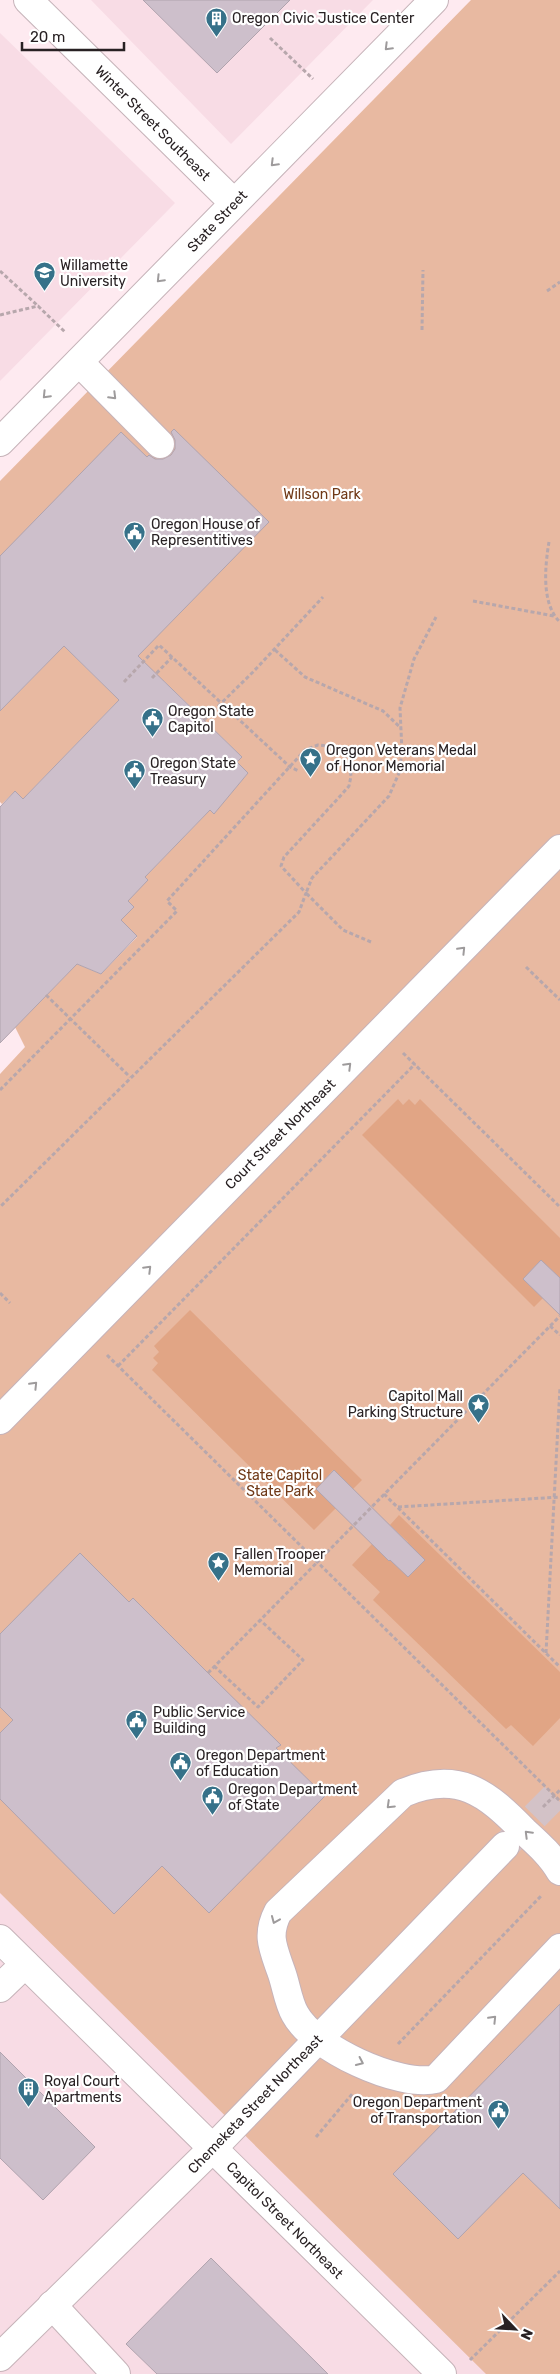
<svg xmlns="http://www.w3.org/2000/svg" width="560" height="2374" font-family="Rubik,sans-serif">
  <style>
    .built { fill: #f8dce5 }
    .green { fill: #e8b9a1 }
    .forest { fill: #e1a585 }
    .building { fill: #cdbfcb; stroke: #b0a3ae }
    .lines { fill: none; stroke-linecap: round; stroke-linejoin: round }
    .minor-tunnel { stroke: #d3c2c7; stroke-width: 28; stroke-dasharray: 28 14; stroke-linecap: butt }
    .minor-casing { stroke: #c6b3b9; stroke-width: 30 }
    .major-casing { stroke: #c6b3b9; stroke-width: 30 }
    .path { stroke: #b7a7ac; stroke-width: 3; stroke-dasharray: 4 2.5; stroke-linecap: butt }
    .minor { stroke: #fff; stroke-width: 28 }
    .major { stroke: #fff; stroke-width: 28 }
    .oneway { stroke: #9e9b9c }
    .labels { text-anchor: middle; stroke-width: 4.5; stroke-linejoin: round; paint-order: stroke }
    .poi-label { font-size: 14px; fill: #282123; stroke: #fff; text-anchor: start }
    .street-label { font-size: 14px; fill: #282123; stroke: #fff }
    .park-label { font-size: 14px; fill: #6f3816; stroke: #fff }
  </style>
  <rect width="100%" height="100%" fill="#feeaf0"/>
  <g class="built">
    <polygon points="91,0 373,0 231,144"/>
    <polygon points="0,33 175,203 0,381"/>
    <polygon points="0,1485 560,2374 0,2374"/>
  </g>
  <g class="green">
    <polygon points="471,0 560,0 560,2374 486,2374 0,1893 0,1074 25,1047 15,1027 77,964 101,974 137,937 121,920 134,907 128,901 145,877 210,810 214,813 248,773 237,762 242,757 164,681 159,685 119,676 142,651 5,551 0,556 0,481"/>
    <polygon points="64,646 119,700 23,799 14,792 2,804 0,802 0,711"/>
  </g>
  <g class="forest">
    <polygon points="398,1099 403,1105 409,1099 415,1105 420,1099 560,1238 560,1278 541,1260 523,1279 543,1298 534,1307 362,1135"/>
    <polygon points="190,1310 362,1480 353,1489 333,1470 316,1489 336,1508 314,1530 152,1370 158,1363 153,1358 159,1352 154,1346"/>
    <polygon points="399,1515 560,1672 560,1718 533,1746 511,1725 506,1729 373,1600 380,1592 352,1565 372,1544 389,1561 408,1542 390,1525"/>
  </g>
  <g class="building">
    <polygon points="143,0 290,0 217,73"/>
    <polygon points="174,429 269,522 138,656 242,757 237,762 248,773 214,814 210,810 145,877 148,880 128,901 134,907 121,920 137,936 101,974 77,964 0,1043 0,807 15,791 23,799 119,700 64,646 0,711 0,556 121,432 147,457 149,455 155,459 163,459 171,455 175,449 175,440 171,432"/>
    <polygon points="541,1260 560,1278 560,1315 523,1279"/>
    <polygon points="334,1470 425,1560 408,1577 390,1560 389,1561 316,1489"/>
    <polygon points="80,1553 129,1602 133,1598 208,1673 281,1745 276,1748 325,1796 209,1913 162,1866 114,1914 0,1799 0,1733 13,1720 0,1707 0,1634"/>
    <polygon points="560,2004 560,2209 523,2173 458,2239 393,2174"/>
    <polygon points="0,2052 95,2147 43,2200 0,2158"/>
    <polygon points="211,2258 328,2374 157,2374 126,2344"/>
  </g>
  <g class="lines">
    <polyline class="minor-tunnel" points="505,1846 560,1791"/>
    <defs>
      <g id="minor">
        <polyline points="28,0 234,203"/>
        <polyline points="79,362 160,444"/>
        <path d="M560 1871C551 1855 537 1843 524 1831 486 1792 458 1770 403 1793L278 1912C266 1935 273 1948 281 1971 286 1984 288 2002 295 2014 313 2048 399 2088 436 2079L560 1948"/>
        <polyline points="0,1939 442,2374"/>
        <polyline points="0,1988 25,1964"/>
        <polyline points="52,2305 116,2374"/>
        <polyline points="0,2357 213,2148 505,1846"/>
      </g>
      <g id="major">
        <polyline points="0,442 434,0"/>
        <polyline points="0,1420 560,849"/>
      </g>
    </defs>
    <use href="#minor" class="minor-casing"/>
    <use href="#major" class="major-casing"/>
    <g class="path">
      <polyline points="270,38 313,79"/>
      <polyline points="0,271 37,305"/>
      <polyline points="547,291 560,282"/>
      <polyline points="0,315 38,306 65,332"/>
      <polyline points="422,330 423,270"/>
      <path d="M549 542C545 566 541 604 560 622"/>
      <polyline points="473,601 554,616"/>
      <polyline points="275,650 305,677 383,711 401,728"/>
      <polyline points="152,678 172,657"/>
      <polyline points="124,682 159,645 290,767 299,771"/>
      <polyline points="204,720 253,672 323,597"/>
      <polyline points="371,942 343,930 306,893 312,878 389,796 399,773 402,752 400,708 414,659 436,617"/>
      <polyline points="526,967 560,1000"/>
      <polyline points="46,995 130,1077"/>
      <polyline points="403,1053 560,1207"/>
      <polyline points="0,1090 177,911 167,901 305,750 318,745 336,747 349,759 351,776 349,786 343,793 284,857 281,866 306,893 299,912 0,1207"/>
      <polyline points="0,1293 10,1303"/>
      <polyline points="550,1326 560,1335"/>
      <polyline points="107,1355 560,1801"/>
      <polyline points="118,1366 415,1064"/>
      <polyline points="384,1494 560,1667"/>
      <polyline points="398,1507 560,1497"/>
      <polyline points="546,1653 560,1387"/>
      <polyline points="214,1666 258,1707 303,1660 260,1620"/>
      <polyline points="208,1673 560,1316"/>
      <polyline points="543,1807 560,1790"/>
      <polyline points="398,2044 541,1896"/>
      <polyline points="316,2137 353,2093"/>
      <polyline points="470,2360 560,2271"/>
    </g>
    <use href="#minor" class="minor"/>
    <use href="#major" class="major"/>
  </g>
  <defs><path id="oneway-chevron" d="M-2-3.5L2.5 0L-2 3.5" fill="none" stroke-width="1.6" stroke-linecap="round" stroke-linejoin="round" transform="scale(1.25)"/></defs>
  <g class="oneway">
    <use href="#oneway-chevron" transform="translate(388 47) rotate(135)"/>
    <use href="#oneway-chevron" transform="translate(274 163) rotate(135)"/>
    <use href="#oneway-chevron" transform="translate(160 279) rotate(134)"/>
    <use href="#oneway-chevron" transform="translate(46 395) rotate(134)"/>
    <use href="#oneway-chevron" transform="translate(113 396) rotate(45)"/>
    <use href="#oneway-chevron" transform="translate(462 950) rotate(-46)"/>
    <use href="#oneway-chevron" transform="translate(348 1066) rotate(-45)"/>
    <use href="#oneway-chevron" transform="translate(148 1269) rotate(-45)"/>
    <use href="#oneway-chevron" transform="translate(34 1385) rotate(-46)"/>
    <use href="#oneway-chevron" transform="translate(390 1805) rotate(136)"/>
    <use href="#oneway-chevron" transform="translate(528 1834) rotate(-135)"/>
    <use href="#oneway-chevron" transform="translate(275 1920) rotate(113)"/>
    <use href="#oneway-chevron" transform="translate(493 2019) rotate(-46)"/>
    <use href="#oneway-chevron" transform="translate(360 2062) rotate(25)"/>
  </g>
  <defs>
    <symbol id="building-pin" viewBox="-11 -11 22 30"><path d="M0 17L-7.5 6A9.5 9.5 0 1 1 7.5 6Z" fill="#367189" stroke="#fff"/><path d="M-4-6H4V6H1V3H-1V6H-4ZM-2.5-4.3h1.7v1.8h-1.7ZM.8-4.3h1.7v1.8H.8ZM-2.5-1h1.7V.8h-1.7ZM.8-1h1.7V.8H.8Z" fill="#fff"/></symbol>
    <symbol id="university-pin" viewBox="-11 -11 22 30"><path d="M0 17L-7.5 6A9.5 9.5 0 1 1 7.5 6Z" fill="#367189" stroke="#fff"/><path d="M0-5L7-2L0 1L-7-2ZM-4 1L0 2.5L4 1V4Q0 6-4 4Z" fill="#fff"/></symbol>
    <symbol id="civic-pin" viewBox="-11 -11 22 30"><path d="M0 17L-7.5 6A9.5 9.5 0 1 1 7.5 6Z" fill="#367189" stroke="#fff"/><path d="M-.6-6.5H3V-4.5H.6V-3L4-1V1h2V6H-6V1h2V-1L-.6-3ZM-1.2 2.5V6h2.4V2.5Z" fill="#fff"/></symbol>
    <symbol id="sight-pin" viewBox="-11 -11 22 30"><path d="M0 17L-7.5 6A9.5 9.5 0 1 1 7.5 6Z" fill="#367189" stroke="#fff"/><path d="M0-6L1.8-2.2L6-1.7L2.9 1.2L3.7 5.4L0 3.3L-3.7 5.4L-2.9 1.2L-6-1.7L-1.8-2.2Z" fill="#fff"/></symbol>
  </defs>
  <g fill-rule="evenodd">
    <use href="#building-pin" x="204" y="6" width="25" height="34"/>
    <use href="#university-pin" x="32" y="260" width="25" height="34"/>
    <use href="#civic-pin" x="122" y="520" width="25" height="34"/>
    <use href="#civic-pin" x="140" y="706" width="25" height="34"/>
    <use href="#sight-pin" x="298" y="746" width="25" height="34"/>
    <use href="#civic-pin" x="122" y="758" width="25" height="34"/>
    <use href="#sight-pin" x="466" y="1392" width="25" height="34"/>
    <use href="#sight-pin" x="206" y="1550" width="25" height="34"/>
    <use href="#civic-pin" x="124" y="1708" width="25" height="34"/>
    <use href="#civic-pin" x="168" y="1750" width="25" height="34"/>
    <use href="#civic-pin" x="200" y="1784" width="25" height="34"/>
    <use href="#building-pin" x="16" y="2076" width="25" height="34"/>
    <use href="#civic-pin" x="486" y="2098" width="25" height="34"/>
  </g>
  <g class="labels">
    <g class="poi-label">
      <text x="232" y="23">Oregon Civic Justice Center</text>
      <text x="60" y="270">Willamette<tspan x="60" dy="16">University</tspan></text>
      <text x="151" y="529">Oregon House of<tspan x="151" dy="16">Representitives</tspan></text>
      <text x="168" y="716">Oregon State<tspan x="168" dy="16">Capitol</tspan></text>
      <text x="326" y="755">Oregon Veterans Medal<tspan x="326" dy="16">of Honor Memorial</tspan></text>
      <text x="150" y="768">Oregon State<tspan x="150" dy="16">Treasury</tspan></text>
      <text x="463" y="1401" text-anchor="end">Capitol Mall<tspan x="463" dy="16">Parking Structure</tspan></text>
      <text x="234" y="1559">Fallen Trooper<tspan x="234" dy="16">Memorial</tspan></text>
      <text x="153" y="1717">Public Service<tspan x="153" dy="16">Building</tspan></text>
      <text x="196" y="1760">Oregon Department<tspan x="196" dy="16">of Education</tspan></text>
      <text x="228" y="1794">Oregon Department<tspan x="228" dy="16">of State</tspan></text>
      <text x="44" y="2086">Royal Court<tspan x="44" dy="16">Apartments</tspan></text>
      <text x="482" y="2107" text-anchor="end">Oregon Department<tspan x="482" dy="16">of Transportation</tspan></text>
    </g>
    <g class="street-label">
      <text transform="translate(153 123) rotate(45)" y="5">Winter Street Southeast</text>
      <text transform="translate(217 221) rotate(-46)" y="5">State Street</text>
      <text transform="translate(280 1134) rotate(-45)" y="5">Court Street Northeast</text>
      <text transform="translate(255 2104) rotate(-46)" y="5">Chemeketa Street Northeast</text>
      <text transform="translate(285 2220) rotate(45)" y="5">Capitol Street Northeast</text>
    </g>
    <g class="park-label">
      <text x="322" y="499">Willson Park</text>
      <text x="280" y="1480">State Capitol<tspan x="280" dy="16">State Park</tspan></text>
    </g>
  </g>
  <g transform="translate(515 2329) rotate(115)" stroke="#ffffff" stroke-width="4" paint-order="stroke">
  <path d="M0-4L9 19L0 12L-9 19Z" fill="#282123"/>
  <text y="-8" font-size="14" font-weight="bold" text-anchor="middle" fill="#282123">N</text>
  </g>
  <path d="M22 42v8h102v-8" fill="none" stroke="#282123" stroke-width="2.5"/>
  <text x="30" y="42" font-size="15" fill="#282123" stroke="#ffffff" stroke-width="4" paint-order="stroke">20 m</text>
</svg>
